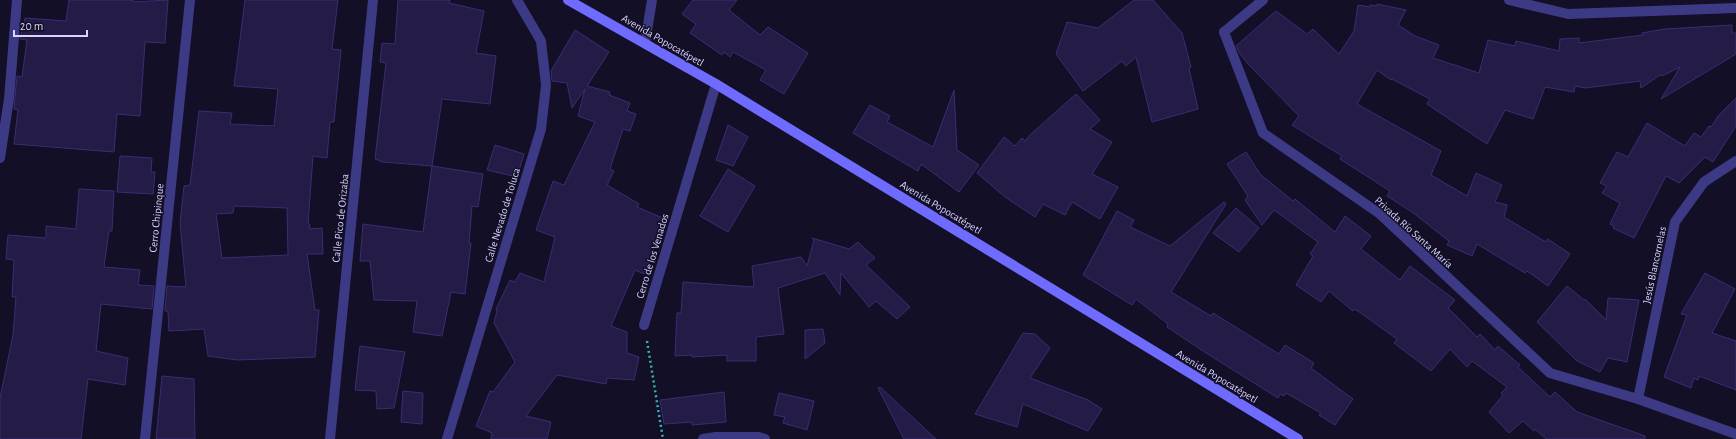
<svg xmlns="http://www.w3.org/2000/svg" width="1736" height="439" font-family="'Alegreya Sans',sans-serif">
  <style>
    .building { fill: #241b47; stroke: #3b2d73; fill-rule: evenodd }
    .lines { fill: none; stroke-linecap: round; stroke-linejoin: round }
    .path { stroke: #2fb8b0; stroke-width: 2.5; stroke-dasharray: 2 3; stroke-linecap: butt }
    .pedestrian { stroke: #3d3a85; stroke-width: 10 }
    .minor { stroke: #3d3a85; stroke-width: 10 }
    .secondary { stroke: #6f6bff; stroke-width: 10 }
    .labels { text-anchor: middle; stroke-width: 3; stroke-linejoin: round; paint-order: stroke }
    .street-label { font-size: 11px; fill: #d9d4ff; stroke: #130f26 }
  </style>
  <rect width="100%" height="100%" fill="#130f26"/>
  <g class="building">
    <polygon points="69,0 133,0 133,2 168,0 165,43 145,42 140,116 117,114 114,152 14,144 18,110 14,109 17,76 22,77 27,40 20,39 25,18 66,21"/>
    <path d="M245 0H338L332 49 341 50 334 122H330L327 158 313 156 308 224H310L309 229 322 228 323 254H307L315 310H319L315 357 237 360 208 356 204 329 169 331 168 311H165L167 286 186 287 180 223 184 186 190 185 199 111 232 113 230 124 274 126 278 89 234 86ZM234 206 287 208 288 255 222 258 216 214 233 213Z"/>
    <polygon points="398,0 450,0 449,3 484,11 476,53 496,56 490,104 442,99 432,166 383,162 375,159 386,63 380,62 382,43 395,44"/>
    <polygon points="693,0 737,0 729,10 760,35 768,27 808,53 784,94 760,80 766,70 733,52 730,57 724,52 722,55 690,33 696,24 682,14"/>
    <polygon points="1134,0 1153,0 1182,33 1191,67 1189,68 1198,109 1152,122 1136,57 1126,66 1122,61 1083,91 1056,54 1067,22 1098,28"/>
    <polygon points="1377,4 1406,10 1398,25 1415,36 1439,45 1433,58 1479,73 1488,40 1515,46 1516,41 1559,51 1560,39 1579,38 1579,43 1643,35 1642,33 1665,29 1732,25 1732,33 1736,33 1736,54 1661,99 1680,67 1662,76 1660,75 1641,88 1640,81 1585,88 1575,86 1574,92 1545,87 1533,119 1505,110 1487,144 1427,104 1430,99 1392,79 1391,80 1377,70 1357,104 1441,151 1431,175 1467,196 1476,173 1502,185 1495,202 1507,205 1504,217 1546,242 1548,239 1570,254 1548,286 1527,271 1525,273 1477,244 1472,256 1447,245 1449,241 1412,212 1387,196 1390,191 1340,159 1342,156 1292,125 1299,116 1249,65 1240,54 1236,46 1276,11 1307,34 1313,29 1339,54 1354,31 1358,5 1370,7 1370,5 1377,6"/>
    <polygon points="575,30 609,52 587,86 610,92 609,95 630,103 627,111 636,114 630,131 623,129 610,169 614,171 607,185 639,204 637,207 665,219 644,274 635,270 611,326 627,332 627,353 639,357 634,380 607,378 606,384 557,375 526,416 551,422 547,439 491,439 492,433 476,426 490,391 493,392 515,362 494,323 497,311 496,309 510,280 515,282 520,273 544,282 555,237 536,230 553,181 564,185 595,122 578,116 585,89 572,108 567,83 552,81 551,71"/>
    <polygon points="954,90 957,150 979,165 959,192 921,164 918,171 853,133 870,105 890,116 887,122 933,147"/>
    <polygon points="1076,94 1100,120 1090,129 1112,142 1092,174 1118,187 1100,219 1072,202 1065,215 1043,204 1035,217 1005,197 977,173 1004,137 1015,146 1022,138 1025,141 1031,134"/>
    <polygon points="1736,98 1736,126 1713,162 1705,157 1679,183 1666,176 1634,238 1613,228 1614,226 1610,224 1620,203 1602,193 1607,186 1600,183 1617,152 1628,157 1647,123 1685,146 1694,133 1701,137 1709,126 1711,127 1719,115"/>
    <polygon points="728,125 748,137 733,166 716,160"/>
    <polygon points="495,145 524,154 517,177 487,170"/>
    <polygon points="1246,152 1260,174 1293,201 1295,199 1335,232 1345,216 1371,236 1361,249 1400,280 1410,266 1455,300 1448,308 1477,337 1480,334 1495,350 1498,346 1520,365 1518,367 1550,397 1555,392 1577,412 1645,436 1645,439 1546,439 1535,429 1534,431 1523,421 1509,433 1489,412 1503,395 1501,393 1507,387 1472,361 1467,367 1450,349 1431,371 1394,343 1397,339 1355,309 1353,311 1329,291 1321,302 1296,285 1313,256 1310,254 1318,242 1274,210 1262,225 1245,200 1248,196 1227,164"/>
    <polygon points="120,156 152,158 151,172 155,172 153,194 117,192"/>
    <polygon points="432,166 483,174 478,207 472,206 469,243 471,243 465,294 451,292 442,336 413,332 417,301 374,300 370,261 360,261 363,224 423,232"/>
    <polygon points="728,169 755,186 728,232 700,216"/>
    <polygon points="79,189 114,191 112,231 109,231 104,267 140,270 138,285 154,286 152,309 101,304 96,351 128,358 125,385 88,379 81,439 0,439 0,398 13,335 16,297 12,297 14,260 6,259 8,235 46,238 46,226 76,229"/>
    <polygon points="1224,202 1226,204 1171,292 1211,316 1213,313 1279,354 1285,345 1314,363 1311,368 1353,399 1335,425 1319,415 1321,413 1286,393 1284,396 1280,394 1278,398 1203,351 1167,327 1168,324 1136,299 1132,305 1083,275 1117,211 1134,220 1130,227 1170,246"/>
    <polygon points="1236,208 1259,228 1239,252 1213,233"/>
    <polygon points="812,238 849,249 858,242 875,258 866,265 910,307 897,319 876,301 869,307 841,273 840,295 825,273 778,288 784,334 756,337 756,361 727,361 727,355 692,357 692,355 675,356 677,313 681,313 683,282 754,287 752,266 801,257 807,266 814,240"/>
    <polygon points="1705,273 1735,289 1712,333 1736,341 1736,390 1699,376 1698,380 1694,378 1691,388 1664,377 1687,315 1681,314"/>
    <polygon points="1567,286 1584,300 1585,299 1606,320 1608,298 1639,300 1627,362 1608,358 1600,372 1577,361 1537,322"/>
    <polygon points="823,329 825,343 805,359 805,330"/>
    <polygon points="1023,333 1035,334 1050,348 1030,378 1088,400 1102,409 1088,431 1023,404 1017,427 975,414"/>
    <polygon points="360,346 405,352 394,408 377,409 376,391 355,390"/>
    <polygon points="162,376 194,379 195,439 156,439"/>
    <polygon points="880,387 936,439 904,439 878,388"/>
    <polygon points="403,391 423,393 422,424 401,422"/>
    <polygon points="724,392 726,422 692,425 692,422 664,424 660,400"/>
    <polygon points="779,393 814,401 807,430 783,423 785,417 774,415"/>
  </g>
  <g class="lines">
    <polyline class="path" points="647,341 663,439"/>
    <polyline class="pedestrian" points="1224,32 1263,0"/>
    <g class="minor">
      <polyline points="1509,0 1568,14 1736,8"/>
      <polyline points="1224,32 1263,133 1380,214 1550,373 1638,399 1736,434"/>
      <polyline points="645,43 652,0"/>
      <polyline points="0,158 9,99 17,0"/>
      <polyline points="644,325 716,84"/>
      <polyline points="1638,399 1675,222 1704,182 1736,161"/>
      <polyline points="145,439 190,0"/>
      <polyline points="330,439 373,0"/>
      <polyline points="447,439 541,129 546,85 541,41 517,0"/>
      <polyline points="703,439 716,437 759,437 765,439"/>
    </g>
    <polyline class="secondary" points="568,0 716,84 1298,439"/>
  </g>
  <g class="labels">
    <g class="street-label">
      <text transform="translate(663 40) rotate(30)" y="4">Avenida Popocatépetl</text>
      <text transform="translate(941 207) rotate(31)" y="4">Avenida Popocatépetl</text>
      <text transform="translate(502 215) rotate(-73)" y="4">Calle Nevado de Toluca</text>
      <text transform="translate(156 218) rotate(-84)" y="4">Cerro Chipinque</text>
      <text transform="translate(340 218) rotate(-84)" y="4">Calle Pico de Orizaba</text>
      <text transform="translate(1414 232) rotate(42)" y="4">Privada Río Santa María</text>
      <text transform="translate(652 256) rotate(-73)" y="4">Cerro de los Venados</text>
      <text transform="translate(1654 265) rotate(-78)" y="4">Jesús Blancornelas</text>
      <text transform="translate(1217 376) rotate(31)" y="4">Avenida Popocatépetl</text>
    </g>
  </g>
  <path d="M14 30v6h73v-6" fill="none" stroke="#d9d4ff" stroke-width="2"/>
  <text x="20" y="30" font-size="12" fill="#d9d4ff" stroke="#130f26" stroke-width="3" paint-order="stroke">20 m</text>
</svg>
